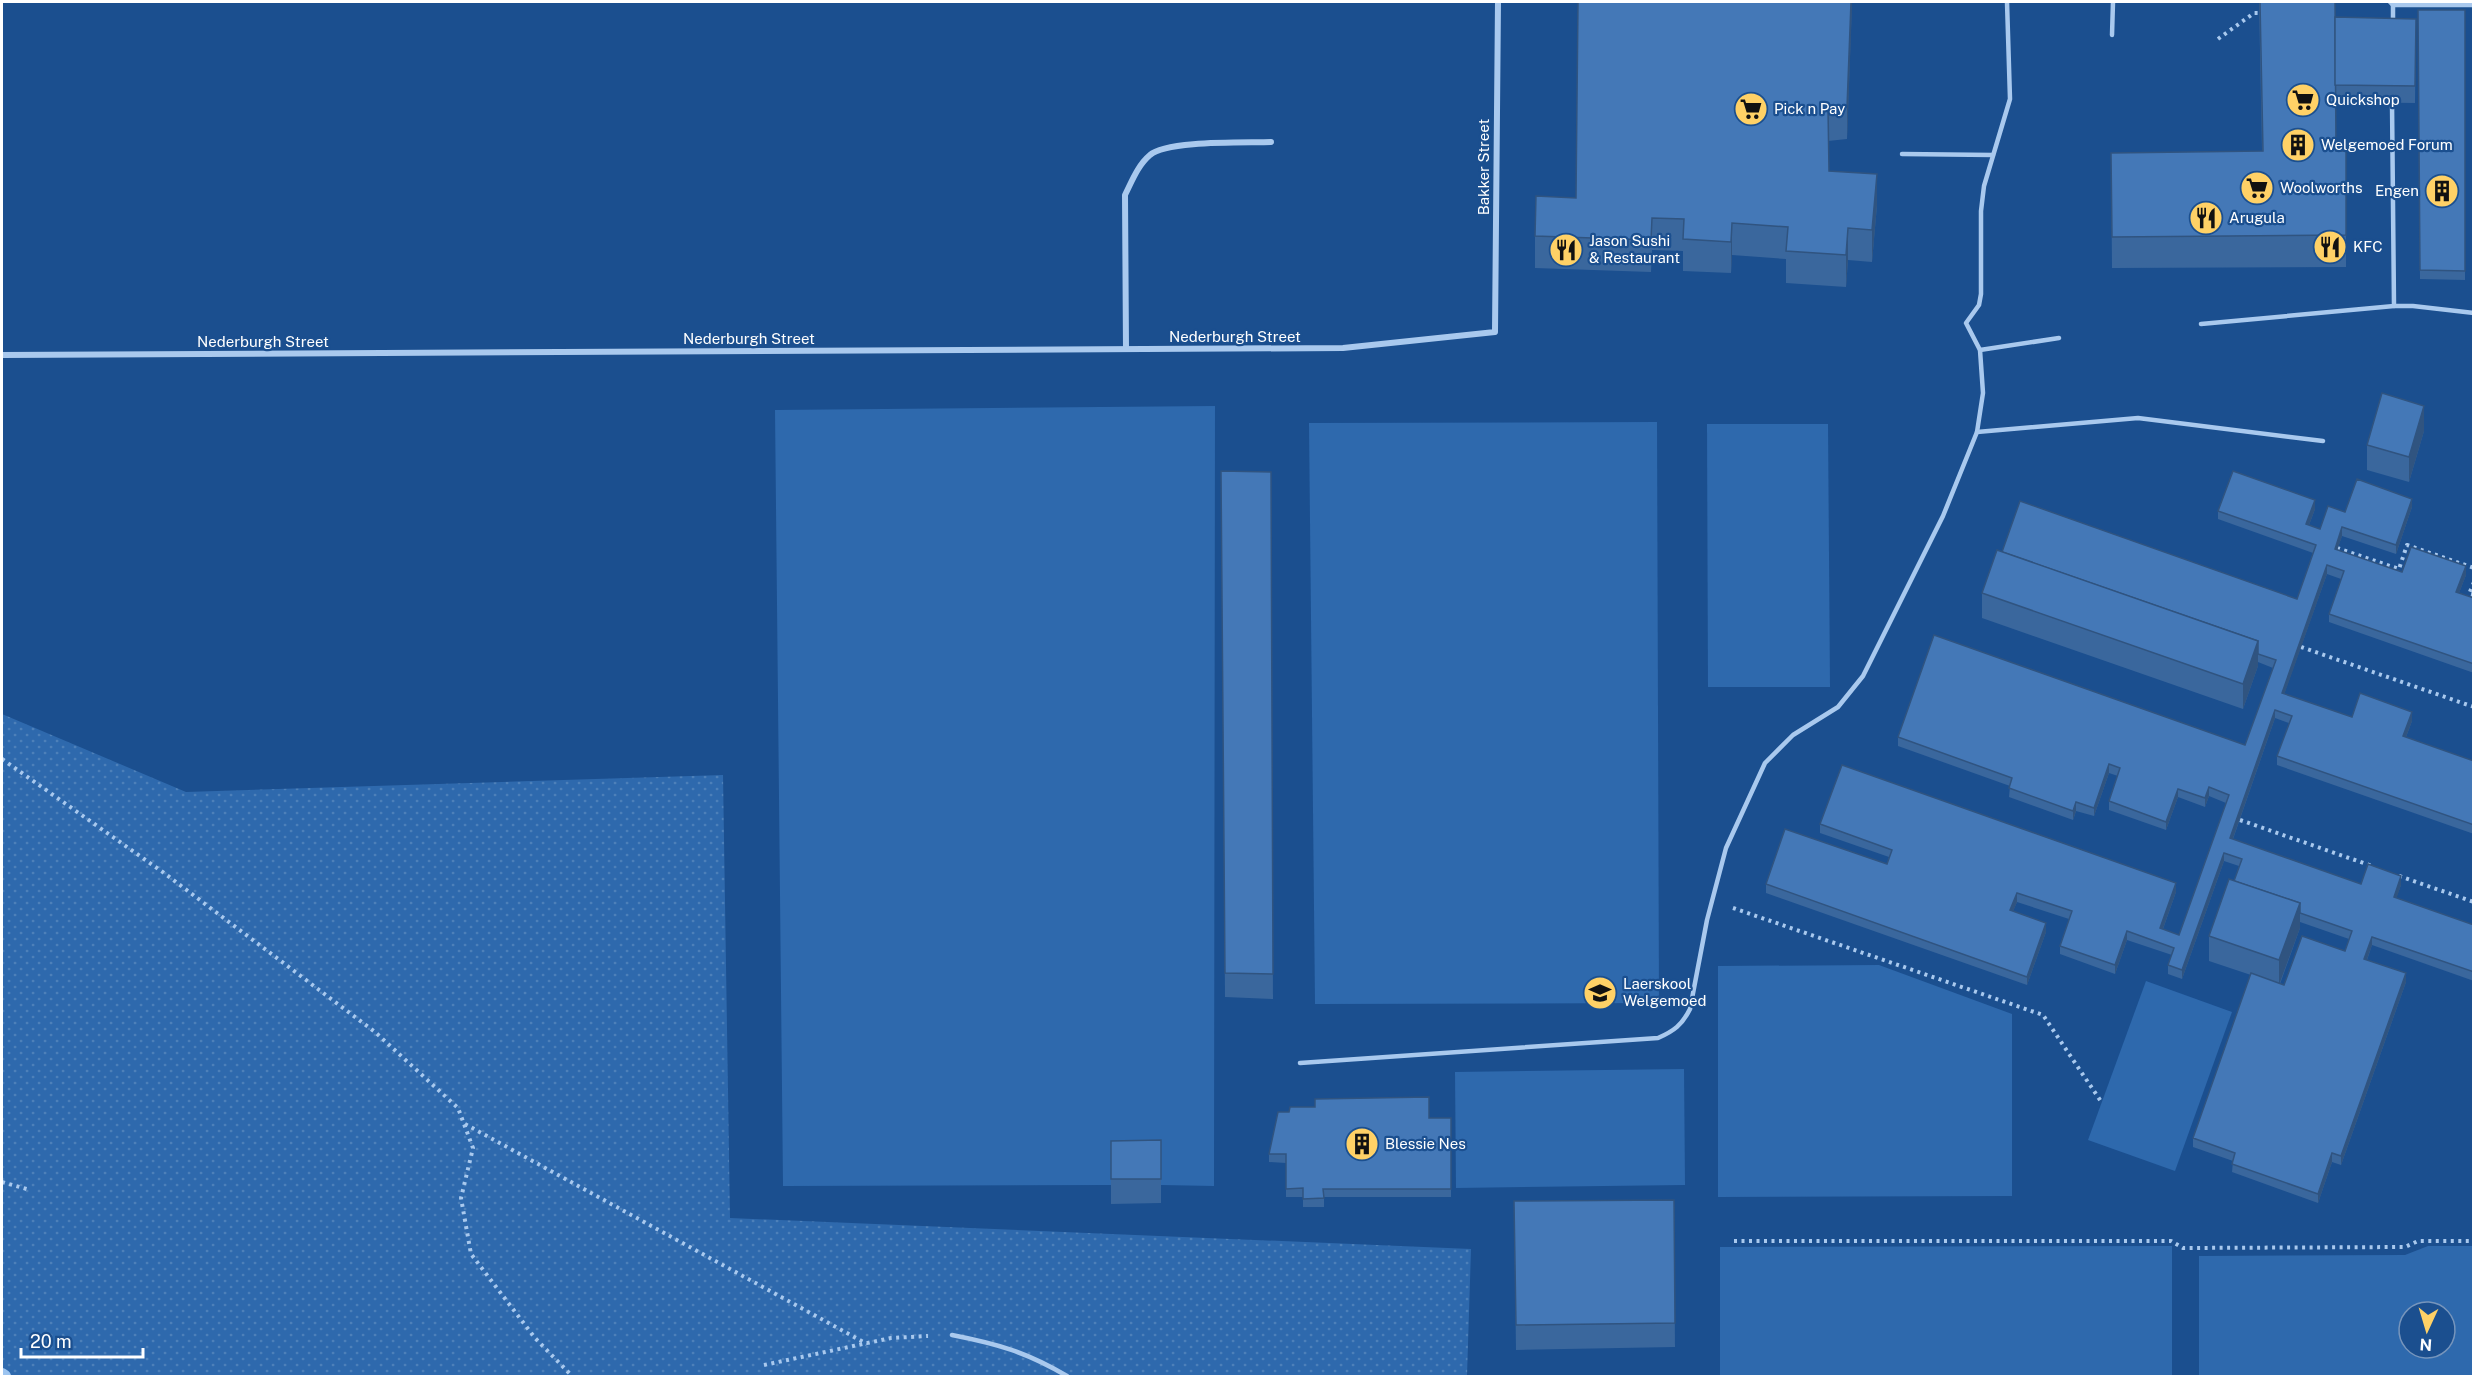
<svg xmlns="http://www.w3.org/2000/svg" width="2475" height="1378" font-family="'Public Sans',sans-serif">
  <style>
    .grass { fill: url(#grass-dots) }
    .pitch { fill: #2e69ad; fill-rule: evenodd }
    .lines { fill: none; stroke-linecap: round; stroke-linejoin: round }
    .stream { stroke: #9cc4f0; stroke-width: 12 }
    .path { stroke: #a9c9ee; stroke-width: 4; stroke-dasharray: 3 4.5; stroke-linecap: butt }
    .service { stroke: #a9c9ee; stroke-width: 4.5 }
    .minor { stroke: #a9c9ee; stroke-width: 6 }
    .wall { fill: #3a679d; fill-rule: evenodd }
    .shaded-wall { fill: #305480 }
    .building { fill: #4478b7; stroke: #305480; stroke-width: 1.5 }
    .labels { text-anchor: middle; stroke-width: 4.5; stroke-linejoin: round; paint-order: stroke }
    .poi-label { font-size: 15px; fill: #fff; stroke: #1b4f8f; text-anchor: start }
    .street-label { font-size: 15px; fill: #fff; stroke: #1b4f8f }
  </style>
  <defs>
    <pattern id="grass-dots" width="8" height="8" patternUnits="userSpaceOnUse" patternTransform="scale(1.5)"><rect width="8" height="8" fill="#2e69ad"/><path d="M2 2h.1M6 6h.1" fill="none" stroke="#4d80b9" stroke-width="1.8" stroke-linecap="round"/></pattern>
  </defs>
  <rect width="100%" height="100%" fill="#1b4f8f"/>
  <polygon class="grass" points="2,714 186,792 723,775 730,1218 1471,1249 1467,1376 2,1376"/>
  <g class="pitch">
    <polygon points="1215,406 1214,1186 1161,1185 1161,1165 1111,1166 1111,1185 783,1186 775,410"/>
    <polygon points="1657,422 1659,1003 1315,1004 1309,423"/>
    <polygon points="1707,424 1828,424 1830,687 1708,687"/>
    <polygon points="1879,965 2012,1014 2012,1196 1718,1197 1718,966"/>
    <polygon points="2146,981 2232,1012 2175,1171 2088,1140"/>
    <polygon points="1684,1069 1685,1185 1456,1188 1455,1072"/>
    <polygon points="2172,1246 2172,1376 1720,1376 1720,1247"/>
    <path d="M2428 1246H2473V1376H2199V1256L2405 1255ZM2409 1312H2445V1348H2409Z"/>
  </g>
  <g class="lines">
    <polyline class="stream" points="2,1374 5,1376"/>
    <g class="path">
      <polyline points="2218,39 2254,13 2263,13"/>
      <polyline points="2337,548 2399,569 2407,545 2474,568"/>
      <polyline points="2474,582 2469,594 2474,595"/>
      <polyline points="2301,647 2474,707"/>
      <polyline points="2,759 164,873 375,1032 458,1108 473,1148 461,1198 471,1254 535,1338 572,1376"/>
      <polyline points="2240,820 2372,866"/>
      <polyline points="2399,876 2474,902"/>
      <polyline points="1733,908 2043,1015 2102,1103"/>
      <polyline points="465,1124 867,1344"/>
      <polyline points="2,1182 30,1190"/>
      <polyline points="1734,1241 2171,1241 2183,1248 2405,1247 2418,1241 2474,1241"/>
      <polyline points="764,1365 891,1338 928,1336"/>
    </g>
    <g class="service">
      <polyline points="2390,2 2393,5 2474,5"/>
      <polyline points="2393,23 2393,5"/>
      <polyline points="2112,35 2113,2"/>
      <polyline points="2392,102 2394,306 2413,306 2474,313"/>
      <polyline points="1902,154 1993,155"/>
      <polyline points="2201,324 2394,306"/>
      <polyline points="1980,350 2059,338"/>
      <polyline points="1977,432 2138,418 2323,441"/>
      <path d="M1300 1063 1658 1038C1674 1031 1682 1025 1690 1009L1707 920 1726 848 1765 763 1793 735 1838 707 1863 676 1943 516 1977 432 1983 393 1980 350 1966 323 1979 305 1981 294V211L1984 186 2010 99 2007 2"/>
      <path d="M952 1335C998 1344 1026 1352 1067 1376"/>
    </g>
    <g class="minor">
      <path d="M1126 349 1125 195C1132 181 1138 165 1150 155 1166 140 1247 143 1271 142"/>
      <polyline points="2,355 1343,348 1495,332 1498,2"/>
    </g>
  </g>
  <g class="wall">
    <polygon points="1852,2 1847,139 1828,141 1829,171 1877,205 1872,262 1848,260 1846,287 1786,283 1786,259 1732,255 1731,273 1683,271 1683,251 1652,250 1651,272 1535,268 1535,236 1576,198"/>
    <polygon points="2259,2 2335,2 2335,82 2416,19 2415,103 2336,102 2336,151 2346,151 2346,267 2112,268 2111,153 2262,151"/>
    <polygon points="2418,10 2465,10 2465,280 2420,279"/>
    <polygon points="2424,431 2409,482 2367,470 2367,445"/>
    <polygon points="1221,471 1271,472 1273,999 1225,997"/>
    <path d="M2412 507 2396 554 2342 536 2337 550 2402 572 2466 575 2459 593 2474 598V673L2329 622V614L2341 579 2327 574 2284 694 2352 717 2412 721 2406 737 2474 761V834L2277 765V756L2289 723 2275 718 2233 839 2361 884 2401 885 2396 898 2474 925V981L2372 945 2367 960 2406 982 2341 1165 2332 1162 2318 1203 2232 1172 2233 1161 2193 1147V1138L2251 975 2209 961V936L2234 881 2239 866 2224 861 2182 979 2168 974V965L2172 955 2127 940 2115 974 2060 954V946L2069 919 2017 902 2013 911 2046 932 2027 985 1766 893V884L1887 864 1889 857 1820 833V824L2176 892 2163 929 2179 935 2226 803 2209 796 2205 807 2178 797 2166 830 2109 810V801L2118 776 2109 773 2094 816 2076 811 2073 820 2009 797 2010 786 1898 746V737L2245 745 2273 668 2258 662V666L2243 709 1982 618V593L2002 552 2297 599 2313 553 2218 519V511L2315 509 2309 525 2320 529 2345 512ZM2300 922 2349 939 2345 951 2284 985 2280 984 2300 928Z"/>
    <polygon points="1429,1118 1451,1118 1451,1197 1324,1197 1324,1207 1303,1207 1303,1197 1286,1197 1286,1163 1269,1162 1269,1154"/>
    <polygon points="1161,1140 1161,1203 1111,1204 1111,1141"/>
    <polygon points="1674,1200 1675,1347 1516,1350 1514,1201"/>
  </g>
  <g class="shaded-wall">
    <polygon points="1851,2 1852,2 1852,9 1847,139 1847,107"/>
    <polygon points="1877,174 1877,205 1872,262 1872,230"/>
    <polygon points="1732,223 1732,255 1731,273 1731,242"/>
    <polygon points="1848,228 1848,260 1846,287 1846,255"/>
    <polygon points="2424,406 2424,431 2409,482 2409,457"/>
    <polygon points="2412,499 2412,507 2396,554 2396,545"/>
    <polygon points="2315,500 2315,509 2306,533 2306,524"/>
    <polygon points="2342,527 2342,536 2335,557 2335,549"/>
    <polygon points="2327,565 2327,574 2282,701 2282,693"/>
    <polygon points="2466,566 2466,575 2456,601 2456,592"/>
    <polygon points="2258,641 2258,666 2243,709 2243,684"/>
    <polygon points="2275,710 2275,718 2230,847 2230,838"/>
    <polygon points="2412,712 2412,721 2403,745 2403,736"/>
    <polygon points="2109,764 2109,773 2094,816 2094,808"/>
    <polygon points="2209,787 2209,796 2205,807 2205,798"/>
    <polygon points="2178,789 2178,797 2166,830 2166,822"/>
    <polygon points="2076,802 2076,811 2073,820 2073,811"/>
    <polygon points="2224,853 2224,861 2182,979 2182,970"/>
    <polygon points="2401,876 2401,885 2394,906 2394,897"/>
    <polygon points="2176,883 2176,892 2160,937 2160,928"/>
    <polygon points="2017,893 2017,902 2010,919 2010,910"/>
    <polygon points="2300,903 2300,928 2279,985 2279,960"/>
    <polygon points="2046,923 2046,932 2027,985 2027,977"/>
    <polygon points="2127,931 2127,940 2115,974 2115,965"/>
    <polygon points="2372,937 2372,945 2364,968 2364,959"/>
    <polygon points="2406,973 2406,982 2341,1165 2341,1156"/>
    <polygon points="2332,1153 2332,1162 2318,1203 2318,1194"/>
  </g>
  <g class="building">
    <polygon points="1578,2 1851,2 1847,107 1828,109 1829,171 1877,174 1872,230 1848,228 1846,255 1786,251 1788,227 1732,223 1731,242 1683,239 1684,219 1652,218 1651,240 1535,236 1536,196 1576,198"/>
    <polygon points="2260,2 2335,2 2336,151 2346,151 2346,235 2112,237 2111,153 2263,151"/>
    <polygon points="2418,10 2465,10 2465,271 2420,270"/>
    <polygon points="2335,17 2416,19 2415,86 2335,85"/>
    <polygon points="2382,393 2424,406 2409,457 2367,445"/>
    <polygon points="1221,471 1271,472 1273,974 1225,973"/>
    <polygon points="2233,471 2315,500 2306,524 2320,529 2328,506 2345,512 2357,479 2412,499 2396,545 2342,527 2335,549 2402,572 2411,547 2466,566 2456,592 2474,598 2474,664 2329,614 2344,571 2327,565 2282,693 2352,717 2360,693 2412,712 2403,736 2474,761 2474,825 2277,756 2292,716 2275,710 2230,838 2361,884 2368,864 2401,876 2394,897 2474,925 2474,972 2372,937 2364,959 2406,973 2341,1156 2332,1153 2318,1194 2232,1164 2235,1153 2193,1138 2251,973 2284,985 2302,936 2345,951 2352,931 2300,913 2300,903 2234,881 2242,859 2224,853 2182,970 2168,965 2174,948 2127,931 2115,965 2060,946 2072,911 2017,893 2010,910 2046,923 2027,977 1766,884 1785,829 1887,864 1892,850 1820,824 1842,765 2176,883 2160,928 2179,935 2229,795 2209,787 2205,798 2178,789 2166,822 2109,801 2120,768 2109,764 2094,808 2076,802 2073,811 2009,788 2012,778 1898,737 1934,635 2245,745 2276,660 2258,654 2258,641 2002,552 2020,501 2297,599 2316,545 2218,511"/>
    <polygon points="1997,550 2258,641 2243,684 1982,593"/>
    <polygon points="2229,879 2300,903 2279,960 2209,936"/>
    <polygon points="1429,1097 1429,1118 1451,1118 1451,1189 1323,1189 1324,1198 1303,1199 1303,1188 1286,1189 1286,1154 1269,1154 1278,1112 1289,1112 1290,1107 1315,1107 1315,1099"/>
    <polygon points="1161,1140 1161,1179 1111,1179 1111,1141"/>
    <polygon points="1674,1200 1675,1323 1516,1325 1514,1201"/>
  </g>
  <defs>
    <symbol id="supermarket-disc" viewBox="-11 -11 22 22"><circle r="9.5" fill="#ffd166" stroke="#1b4f8f"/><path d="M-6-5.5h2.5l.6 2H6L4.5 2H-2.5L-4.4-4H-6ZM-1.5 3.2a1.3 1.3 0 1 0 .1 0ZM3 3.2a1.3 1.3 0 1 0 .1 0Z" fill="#111"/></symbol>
    <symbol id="building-disc" viewBox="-11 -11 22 22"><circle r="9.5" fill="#ffd166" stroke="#1b4f8f"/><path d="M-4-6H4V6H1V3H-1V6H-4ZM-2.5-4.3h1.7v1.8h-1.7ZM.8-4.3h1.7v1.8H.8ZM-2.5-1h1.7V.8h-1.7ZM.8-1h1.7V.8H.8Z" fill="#111"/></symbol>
    <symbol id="restaurant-disc" viewBox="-11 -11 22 22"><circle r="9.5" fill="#ffd166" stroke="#1b4f8f"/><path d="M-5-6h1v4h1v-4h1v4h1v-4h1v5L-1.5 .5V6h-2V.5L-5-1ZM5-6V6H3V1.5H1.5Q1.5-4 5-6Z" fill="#111"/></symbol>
    <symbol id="school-disc" viewBox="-11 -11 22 22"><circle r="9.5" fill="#ffd166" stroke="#1b4f8f"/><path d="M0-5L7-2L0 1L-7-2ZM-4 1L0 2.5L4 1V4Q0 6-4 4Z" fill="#111"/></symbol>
  </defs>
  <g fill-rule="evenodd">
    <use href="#supermarket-disc" x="2284" y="81" width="38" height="38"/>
    <use href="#supermarket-disc" x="1732" y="90" width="38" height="38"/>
    <use href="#building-disc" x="2279" y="126" width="38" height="38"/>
    <use href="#supermarket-disc" x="2238" y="169" width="38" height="38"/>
    <use href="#building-disc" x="2423" y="172" width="38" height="38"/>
    <use href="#restaurant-disc" x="2187" y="199" width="38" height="38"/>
    <use href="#restaurant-disc" x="2311" y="228" width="38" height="38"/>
    <use href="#restaurant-disc" x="1547" y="231" width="38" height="38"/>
    <use href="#school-disc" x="1581" y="974" width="38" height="38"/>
    <use href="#building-disc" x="1343" y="1125" width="38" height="38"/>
  </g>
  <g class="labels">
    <g class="poi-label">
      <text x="2326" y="105">Quickshop</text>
      <text x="1774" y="114">Pick n Pay</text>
      <text x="2321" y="150">Welgemoed Forum</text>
      <text x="2280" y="193">Woolworths</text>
      <text x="2419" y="196" text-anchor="end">Engen</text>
      <text x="2229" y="223">Arugula</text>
      <text x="1589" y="246">Jason Sushi<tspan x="1589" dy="17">&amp; Restaurant</tspan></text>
      <text x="2353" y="252">KFC</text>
      <text x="1623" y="989">Laerskool<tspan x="1623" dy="17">Welgemoed</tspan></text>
      <text x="1385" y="1149">Blessie Nes</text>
    </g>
    <g class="street-label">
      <text transform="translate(1484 167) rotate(-90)" y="5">Bakker Street</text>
      <text x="1235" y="342">Nederburgh Street</text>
      <text x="749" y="344">Nederburgh Street</text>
      <text x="263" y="347">Nederburgh Street</text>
    </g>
  </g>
  <rect width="2475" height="1378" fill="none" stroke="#ffffff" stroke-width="6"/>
  <g transform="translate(2427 1330) rotate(184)"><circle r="28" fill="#1b4f8f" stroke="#7695bc" stroke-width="1.5"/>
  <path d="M0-4.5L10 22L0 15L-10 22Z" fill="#ffd166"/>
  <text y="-9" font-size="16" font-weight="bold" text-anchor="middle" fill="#ffffff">N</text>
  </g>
  <path d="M21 1348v9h122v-9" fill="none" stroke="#ffffff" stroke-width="3"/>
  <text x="30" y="1348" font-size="18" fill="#ffffff" stroke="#1b4f8f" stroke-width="4.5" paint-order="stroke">20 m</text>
</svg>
